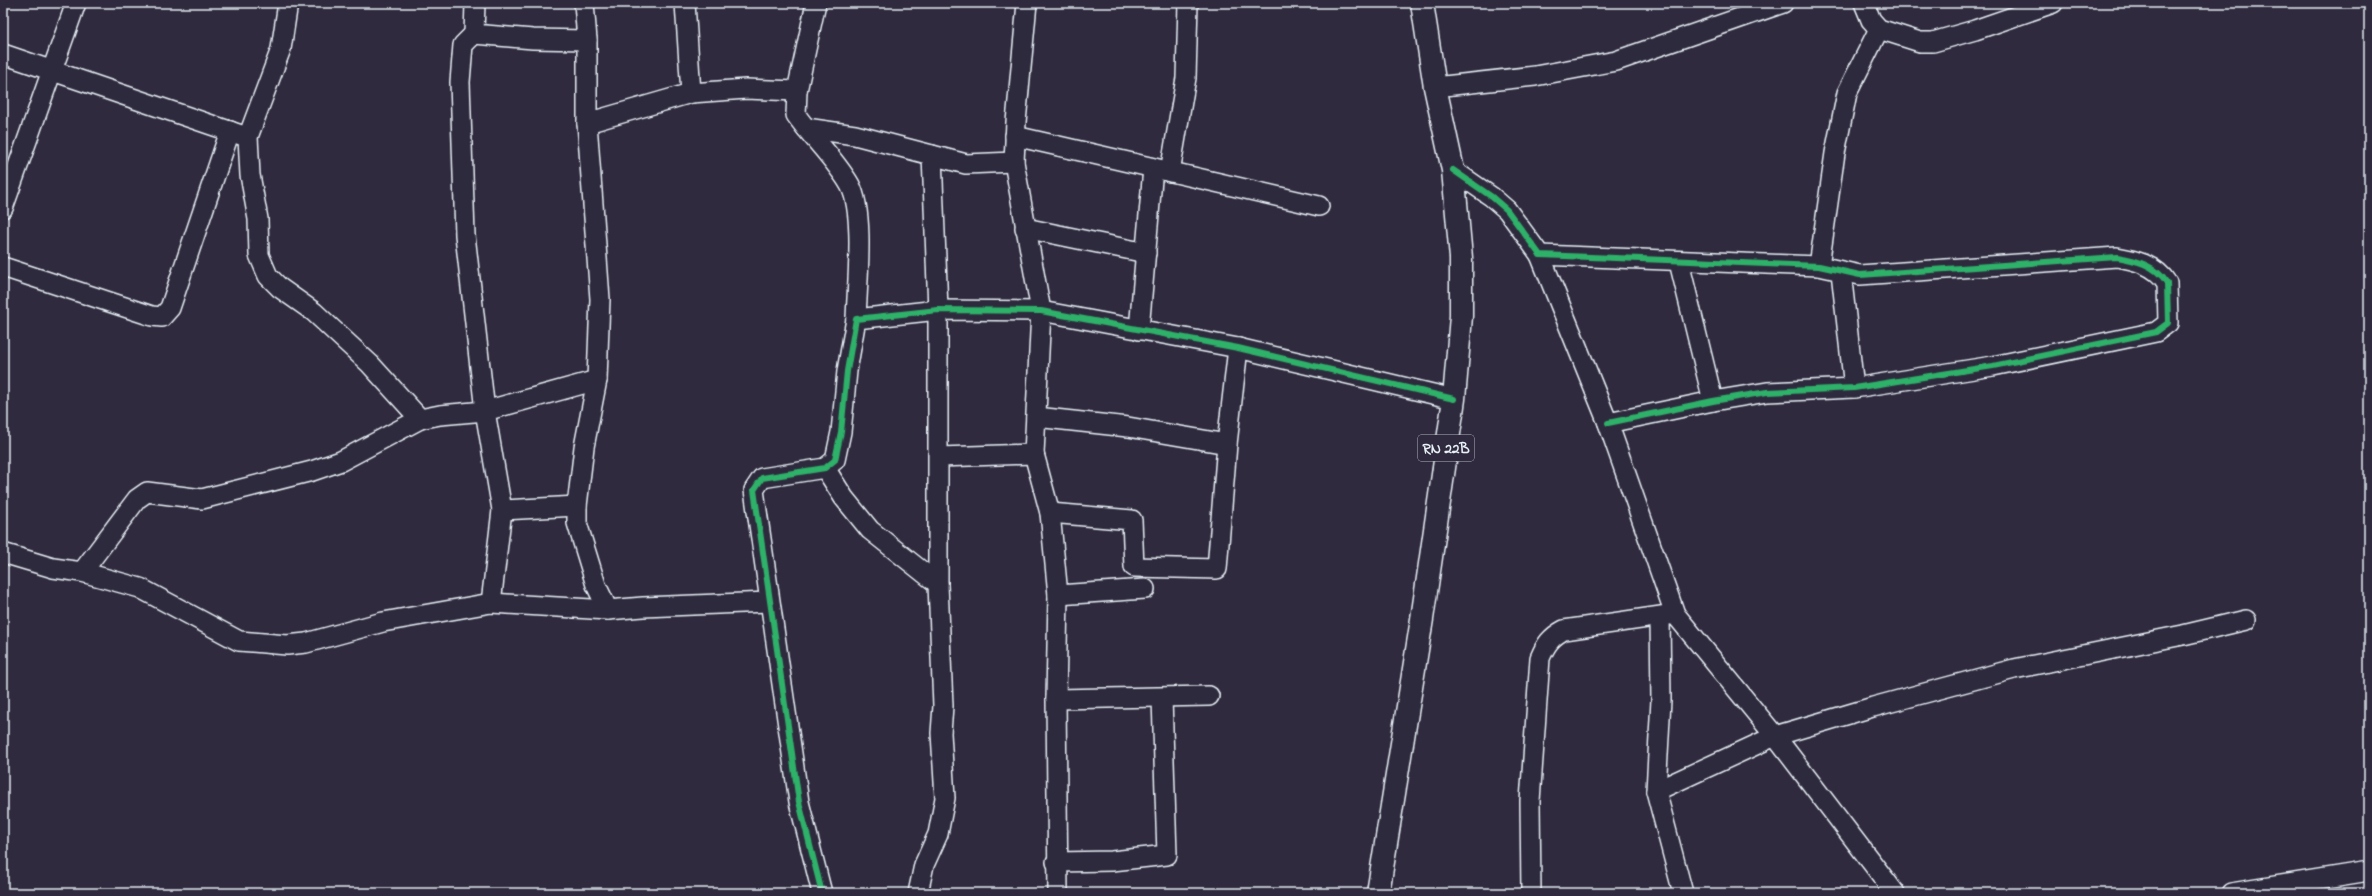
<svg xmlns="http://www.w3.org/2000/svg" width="2372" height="896" font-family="'Indie Flower',sans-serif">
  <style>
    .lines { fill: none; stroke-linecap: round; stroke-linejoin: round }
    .minor-casing { stroke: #e8f1f8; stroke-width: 22 }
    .primary-casing { stroke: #e8f1f8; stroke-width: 25 }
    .minor { stroke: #2f2a3d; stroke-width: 19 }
    .primary { stroke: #2f2a3d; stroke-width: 22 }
    .cycleway-casing { stroke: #2f2a3d; stroke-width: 8 }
    .cycleway { stroke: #2db169; stroke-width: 6 }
    .labels { text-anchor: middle; stroke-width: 3; stroke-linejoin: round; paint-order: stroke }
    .shield { fill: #2f2a3d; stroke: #b0b5c0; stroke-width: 1 }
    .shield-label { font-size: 15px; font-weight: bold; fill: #e8f1f8 }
  </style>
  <rect width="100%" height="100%" fill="#2f2a3d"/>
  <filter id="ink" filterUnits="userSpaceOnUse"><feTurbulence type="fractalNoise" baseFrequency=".025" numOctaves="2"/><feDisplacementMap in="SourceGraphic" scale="8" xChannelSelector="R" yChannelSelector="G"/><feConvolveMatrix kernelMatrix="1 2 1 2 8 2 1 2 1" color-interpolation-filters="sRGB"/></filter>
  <g filter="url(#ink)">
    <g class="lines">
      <defs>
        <g id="minor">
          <polyline points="288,3 281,49 248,137 250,175 258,219 259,255 268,276 280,288 314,312 370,364 420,419 440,415 485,411 597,380"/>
          <polyline points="475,3 474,34 533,39 587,40"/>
          <polyline points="584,3 587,40 587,123 600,299 597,380 584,447 577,506 577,523 596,585 608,610 643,607 769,602"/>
          <polyline points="685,3 691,93"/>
          <path d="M816 3 797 91 796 115C813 139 835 159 850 185 865 212 857 286 856 319"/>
          <polyline points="1027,3 1016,122 1014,162 1041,311 1034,454 1050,513 1058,595 1056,699 1058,893"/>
          <polyline points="1864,3 1871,20 1879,29 1920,42 1933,42 1975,30 2053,3"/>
          <polyline points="474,34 463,45 460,82 465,235 485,411 502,510 491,603"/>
          <polyline points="3,54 241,135"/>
          <polyline points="1435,87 1535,76 1616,61 1783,3"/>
          <polyline points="587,123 691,93 746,89 797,91"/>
          <polyline points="806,128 855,135 966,164 1014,162"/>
          <polyline points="1015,136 1319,206"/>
          <path d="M1453 170 1492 197 1507 210 1540 255 1819 266 1860 275 2117 257C2135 260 2156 265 2167 283L2168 323 2156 332 1993 366 1854 388 1767 392 1713 401 1608 423"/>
          <polyline points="1170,172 1186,78 1188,3"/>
          <polyline points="3,208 76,3"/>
          <polyline points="1025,228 1146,253"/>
          <polyline points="1540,255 1608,423 1675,614 1775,736 1895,893"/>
          <polyline points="1679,262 1713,401"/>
          <polyline points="1819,266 1835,153 1847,93 1879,29"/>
          <polyline points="3,267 152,316 162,317 170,308 230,131"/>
          <polyline points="1841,272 1854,388"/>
          <polyline points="1139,330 1153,168"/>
          <polyline points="1036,417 1128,427 1227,444"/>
          <polyline points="939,457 1034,454"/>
          <polyline points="825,468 844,498 870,530 938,584"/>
          <polyline points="502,510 577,506"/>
          <polyline points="1050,513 1132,520 1134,567 1217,569 1227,444 1238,348"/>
          <polyline points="3,553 53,568 82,572 140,588 239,641 287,645 306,643 383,622 491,603 608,610"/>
          <polyline points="82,572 137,499 147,492 202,499 312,471 341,461 420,419"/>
          <polyline points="1058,595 1145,589"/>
          <polyline points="1660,617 1661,700 1656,791 1683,893"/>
          <polyline points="1056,699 1209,696"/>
          <polyline points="1656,791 1775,736 1873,707 2014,669 2183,635 2246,620"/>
          <polyline points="1056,862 1112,861 1167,855 1162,698"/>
          <polyline points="822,893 799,802 754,490 762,478 825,468 835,460 841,432 847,371 856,319 938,310 1041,311 1238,348 1454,399"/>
          <polyline points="918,893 924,865 938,834 945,798 941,733 943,706 938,584 938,310 932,155"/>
          <path d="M1531 893 1530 801 1540 658C1546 644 1551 637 1564 630L1675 614"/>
          <polyline points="2231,893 2369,871"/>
        </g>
        <polyline id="primary" points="1378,893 1422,619 1454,399 1461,316 1461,258 1453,170 1435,87 1422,3"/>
      </defs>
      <use href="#minor" class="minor-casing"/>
      <use href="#primary" class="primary-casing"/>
      <use href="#minor" class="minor"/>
      <use href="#primary" class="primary"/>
      <defs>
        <g id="cycleway">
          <path d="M1453 170 1492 197 1507 210 1540 255 1819 266 1860 275 2117 257C2135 260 2156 265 2167 283L2168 323 2156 332 1993 366 1854 388 1767 392 1713 401 1608 423"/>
          <polyline points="822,893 799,802 754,490 762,478 825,468 835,460 841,432 847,371 856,319 938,310 1041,311 1238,348 1454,399"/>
        </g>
      </defs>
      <use href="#cycleway" class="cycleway-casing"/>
      <use href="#cycleway" class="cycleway"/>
    </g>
  </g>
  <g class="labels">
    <rect class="shield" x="1418" y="435" width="56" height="26" rx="3"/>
    <g class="shield-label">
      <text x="1446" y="453">RN 22B</text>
    </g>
  </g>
  <rect width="2372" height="896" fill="none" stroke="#2f2a3d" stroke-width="16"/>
  <rect x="8" y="8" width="2356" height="880" fill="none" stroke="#e8f1f8" stroke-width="1.5" filter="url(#ink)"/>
</svg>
